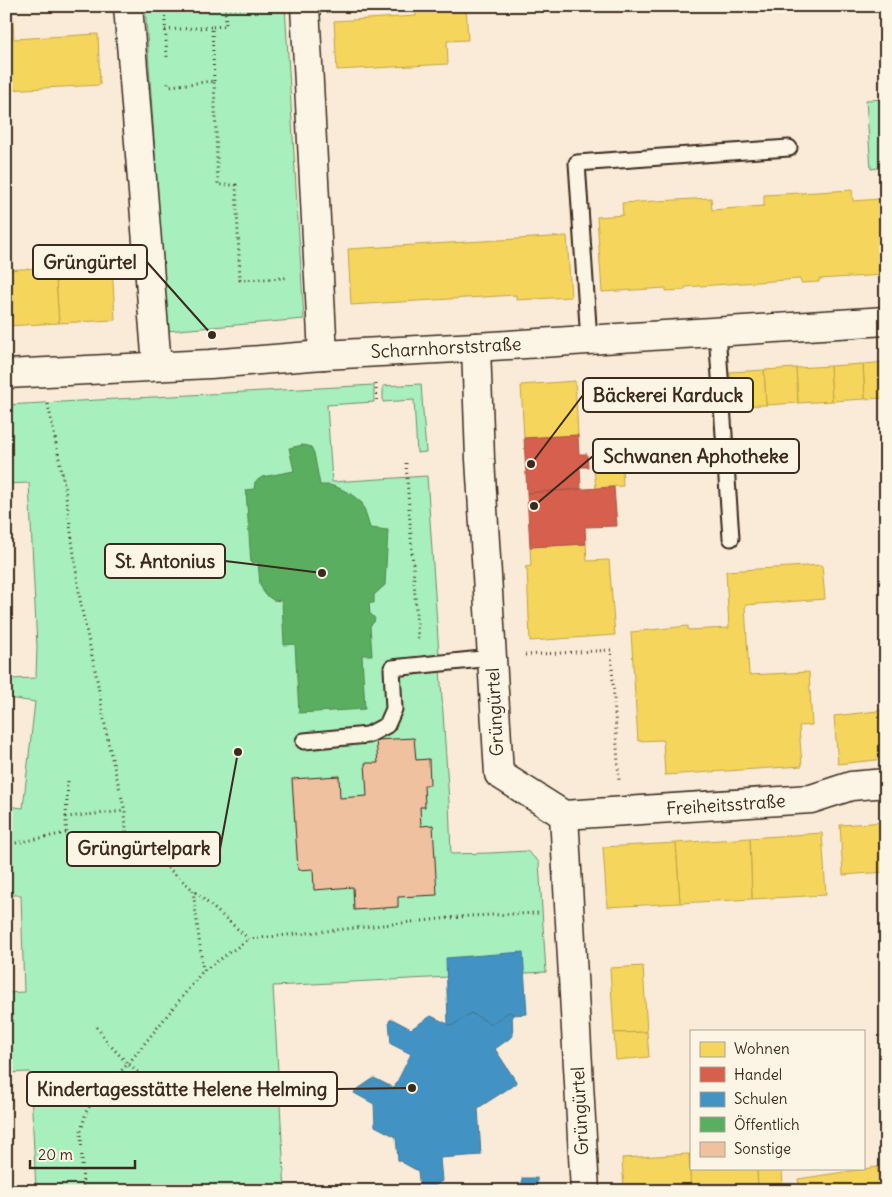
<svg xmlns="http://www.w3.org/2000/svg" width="892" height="1197" font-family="Delius,sans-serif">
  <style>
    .green { fill: #a7efbc; stroke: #718c6d }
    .homes { fill: #f6d55c; stroke: #bea249 }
    .shops { fill: #d6604d; stroke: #a8503f }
    .schools { fill: #4393c3; stroke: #417492 }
    .public { fill: #5aae61; stroke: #51864d }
    .building { fill: #efc19f; stroke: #3b2a1e }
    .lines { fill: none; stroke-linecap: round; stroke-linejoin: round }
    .lane-casing { stroke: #3b2a1e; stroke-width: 19 }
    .street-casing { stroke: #3b2a1e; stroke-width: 31 }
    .path { stroke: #3b2a1e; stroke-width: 3; stroke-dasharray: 1 4; stroke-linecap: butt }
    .lane { stroke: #fcf5e5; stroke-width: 15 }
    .street { stroke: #fcf5e5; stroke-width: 28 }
    .labels { text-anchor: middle; stroke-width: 5; stroke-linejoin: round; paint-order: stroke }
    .street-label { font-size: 18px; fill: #3b2a1e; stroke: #fcf5e5 }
    .leader { fill: none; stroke: #3b2a1e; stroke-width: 2 }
    .callout-dot { fill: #3b2a1e; stroke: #fcf5e5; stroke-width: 2 }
    .callout { fill: #fcf5e5; stroke: #3b2a1e; stroke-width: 2 }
    .callout-label { font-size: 19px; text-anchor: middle; font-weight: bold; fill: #3b2a1e }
  </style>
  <rect width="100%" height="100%" fill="#f9ebd7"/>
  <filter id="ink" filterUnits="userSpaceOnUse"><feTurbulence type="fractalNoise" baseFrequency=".02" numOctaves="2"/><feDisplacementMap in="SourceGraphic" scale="10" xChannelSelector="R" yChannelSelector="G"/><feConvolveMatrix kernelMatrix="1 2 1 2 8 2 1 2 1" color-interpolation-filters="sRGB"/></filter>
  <g filter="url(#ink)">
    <g class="green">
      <polygon points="145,6 285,6 304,319 167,331"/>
      <polygon points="886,99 886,167 871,169 866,100"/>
      <polygon points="421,384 426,452 417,453 414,400 383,402 383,386"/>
      <polygon points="374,385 374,402 327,405 332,482 427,476 449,802 451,854 490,853 527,851 539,862 546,972 273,986 285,1191 13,1191 36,1189 30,1072 6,1073 6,993 24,992 21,895 6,895 6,806 23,808 35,702 8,698 9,679 36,678 37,647 29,483 6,484 6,405"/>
    </g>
    <g class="homes">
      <polygon points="6,6 12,6 14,39 98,34 100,85 6,90"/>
      <polygon points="415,6 466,6 468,40 447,41 448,64 337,70 334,21 416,16"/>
      <polygon points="852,190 853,201 880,199 884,275 819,279 819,282 801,283 800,279 685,287 685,290 666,291 666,288 602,292 597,217 623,215 622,203 711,198 712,210 764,206 764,195"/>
      <polygon points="567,236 571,297 516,300 516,295 351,305 348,249"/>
      <polygon points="112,263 115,320 59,323 55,267"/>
      <polygon points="55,267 59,323 6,326 6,270"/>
      <polygon points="886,362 886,398 865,399 863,364"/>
      <polygon points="863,364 865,399 832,401 830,366"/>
      <polygon points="830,366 832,401 798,403 796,368"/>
      <polygon points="796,368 798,403 766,405 764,370"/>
      <polygon points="764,370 766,405 732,406 730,372"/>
      <polygon points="575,381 578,435 524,438 521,385"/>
      <polygon points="622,467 623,486 596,488 594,469"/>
      <polygon points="586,544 587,561 609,560 615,635 530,641 527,569 526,569 525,567 531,566 530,547"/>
      <polygon points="822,565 825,599 745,605 749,675 809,672 812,725 799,726 802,766 665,775 663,740 638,741 631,632 688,626 688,630 729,628 726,571"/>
      <polygon points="886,710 886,759 838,764 834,716"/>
      <polygon points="886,822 886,872 843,875 840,825"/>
      <polygon points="822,833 826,895 752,899 750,838"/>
      <polygon points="750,838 752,899 680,903 676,843"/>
      <polygon points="676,843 680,903 607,907 603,847"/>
      <polygon points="643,966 647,1032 614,1033 610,968"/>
      <polygon points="647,1032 649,1057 616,1060 614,1033"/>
      <polygon points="689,1154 691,1154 691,1168 757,1168 758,1191 691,1191"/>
      <polygon points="689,1154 691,1191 624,1191 622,1158"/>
      <polygon points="886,1165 886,1191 881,1191 877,1167"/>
      <polygon points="877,1167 881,1191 800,1191 798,1179"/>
      <polygon points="757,1168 782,1168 783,1191 758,1191"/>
    </g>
    <g class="shops">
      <polygon points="578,435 579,454 587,454 588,467 580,467 581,489 527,493 524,438"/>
      <polygon points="614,487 617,526 585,527 586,544 530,547 527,493"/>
    </g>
    <g class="schools">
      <polygon points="523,952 527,1014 512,1015 512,1013 509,1012 491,1024 471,1013 452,1026 448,1025 446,958"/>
      <polygon points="509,1012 512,1013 513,1036 495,1049 517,1083 478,1108 481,1155 440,1158 442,1181 427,1191 420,1191 418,1171 398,1160 396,1137 375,1126 374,1104 354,1093 355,1091 374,1078 394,1088 411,1054 391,1044 389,1021 392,1019 411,1029 431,1016 452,1026 471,1013 491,1024"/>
      <rect x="522" y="1178" width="15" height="13"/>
    </g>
    <polygon class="public" points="303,445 308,446 311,447 314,453 320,485 330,485 339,488 351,494 362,503 365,511 370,528 388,530 385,585 374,595 374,603 369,603 370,614 373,616 375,619 374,622 370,626 372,655 362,655 365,709 299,713 295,644 284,645 282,601 273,600 266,595 263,591 260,584 258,562 251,563 246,490 254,489 255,482 262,477 294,471 289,448"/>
    <polygon class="building" points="414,738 416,760 429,759 430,785 424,785 425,807 420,807 421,826 433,825 437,895 398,897 398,907 354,910 353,887 314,890 313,869 298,870 292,779 339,776 340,798 367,796 365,763 378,763 376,740"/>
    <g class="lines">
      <defs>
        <g id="lane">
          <polyline points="717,332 731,538"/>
          <polyline points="589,340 577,163 789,148"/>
          <polyline points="304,741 368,735 387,725 394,709 392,668 492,658"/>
        </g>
        <g id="street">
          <polyline points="128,6 157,366"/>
          <polyline points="305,6 323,355"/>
          <polyline points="476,347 480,459 499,774 564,815"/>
          <polyline points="6,374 210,364 323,355 476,347 886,321"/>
          <polyline points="564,815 585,1191"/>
          <polyline points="564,815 811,799 851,786 886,783"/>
        </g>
      </defs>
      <use href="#lane" class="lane-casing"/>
      <use href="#street" class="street-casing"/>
      <g class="path">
        <polyline points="164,6 167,57"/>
        <polyline points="165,30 212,27"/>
        <polyline points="214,81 212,27 226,26 225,9 272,7"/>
        <polyline points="168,83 169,86 214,81 218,185 236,185 240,280 287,278"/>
        <polyline points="376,384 377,402"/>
        <polyline points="48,404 65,488 81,606 96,674 108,742 125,811"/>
        <polyline points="406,463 418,639"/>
        <polyline points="525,655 611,650 619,780"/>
        <polyline points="66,817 68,781"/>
        <polyline points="126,831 127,844 67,849 66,817 125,811 126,831 193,890"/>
        <polyline points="6,845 66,833"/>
        <polyline points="67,849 69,865"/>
        <polyline points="203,971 193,890 249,939 469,916 538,913"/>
        <polyline points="97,1027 107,1042 128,1064 169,1099"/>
        <polyline points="83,1191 81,1131 86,1112 95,1097 128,1064 203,971 249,939"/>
      </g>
      <use href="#lane" class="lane"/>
      <use href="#street" class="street"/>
    </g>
  </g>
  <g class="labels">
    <g class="street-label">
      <text transform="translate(446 348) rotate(-3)" y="6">Scharnhorststraße</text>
      <text transform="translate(495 712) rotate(-93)" y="6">Grüngürtel</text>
      <text transform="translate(726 805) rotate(-4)" y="6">Freiheitsstraße</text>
      <text transform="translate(580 1111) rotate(-93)" y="6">Grüngürtel</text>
    </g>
  </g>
  <path class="leader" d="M212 335L147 262M531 464L583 395M534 506L593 456M322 573L225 561M238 752L220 849M412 1088L337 1089"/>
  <g class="callout-dot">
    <circle cx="212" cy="335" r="5"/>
    <circle cx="531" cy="464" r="5"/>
    <circle cx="534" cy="506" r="5"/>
    <circle cx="322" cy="573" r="5"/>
    <circle cx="238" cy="752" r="5"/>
    <circle cx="412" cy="1088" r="5"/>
  </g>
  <g class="callout">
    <rect x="33" y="245" width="114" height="34" rx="5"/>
    <rect x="583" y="378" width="170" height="34" rx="5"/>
    <rect x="593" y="439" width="206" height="34" rx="5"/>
    <rect x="105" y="544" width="120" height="34" rx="5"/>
    <rect x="67" y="832" width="153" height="34" rx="5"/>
    <rect x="27" y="1072" width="310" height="34" rx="5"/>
  </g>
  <g class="callout-label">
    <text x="90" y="269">Grüngürtel</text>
    <text x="668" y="402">Bäckerei Karduck</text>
    <text x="696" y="463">Schwanen Aphotheke</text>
    <text x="165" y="568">St. Antonius</text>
    <text x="144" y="855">Grüngürtelpark</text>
    <text x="182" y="1096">Kindertagesstätte Helene Helming</text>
  </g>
  <rect width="892" height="1197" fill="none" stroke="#fcf5e5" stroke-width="25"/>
  <rect x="12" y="12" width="867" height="1172" fill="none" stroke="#3b2a1e" stroke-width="2" filter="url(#ink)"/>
  <rect x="690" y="1030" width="175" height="140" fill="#fcf5e5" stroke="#afa495"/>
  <rect x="700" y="1042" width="25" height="15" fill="#f6d55c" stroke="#afa495"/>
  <text x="734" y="1054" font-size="15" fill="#3b2a1e">Wohnen</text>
  <rect x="700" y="1067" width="25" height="15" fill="#d6604d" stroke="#afa495"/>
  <text x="734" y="1080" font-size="15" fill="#3b2a1e">Handel</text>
  <rect x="700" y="1092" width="25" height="15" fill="#4393c3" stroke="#afa495"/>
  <text x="734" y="1104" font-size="15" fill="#3b2a1e">Schulen</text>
  <rect x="700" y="1117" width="25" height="15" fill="#5aae61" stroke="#afa495"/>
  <text x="734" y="1130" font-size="15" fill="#3b2a1e">Öffentlich</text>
  <rect x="700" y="1142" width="25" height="15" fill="#efc19f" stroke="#afa495"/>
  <text x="734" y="1154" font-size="15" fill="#3b2a1e">Sonstige</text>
  <path d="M30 1160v8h105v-8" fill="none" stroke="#3b2a1e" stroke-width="2.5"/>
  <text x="38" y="1160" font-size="15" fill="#3b2a1e" stroke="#fcf5e5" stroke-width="4" paint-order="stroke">20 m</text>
</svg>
